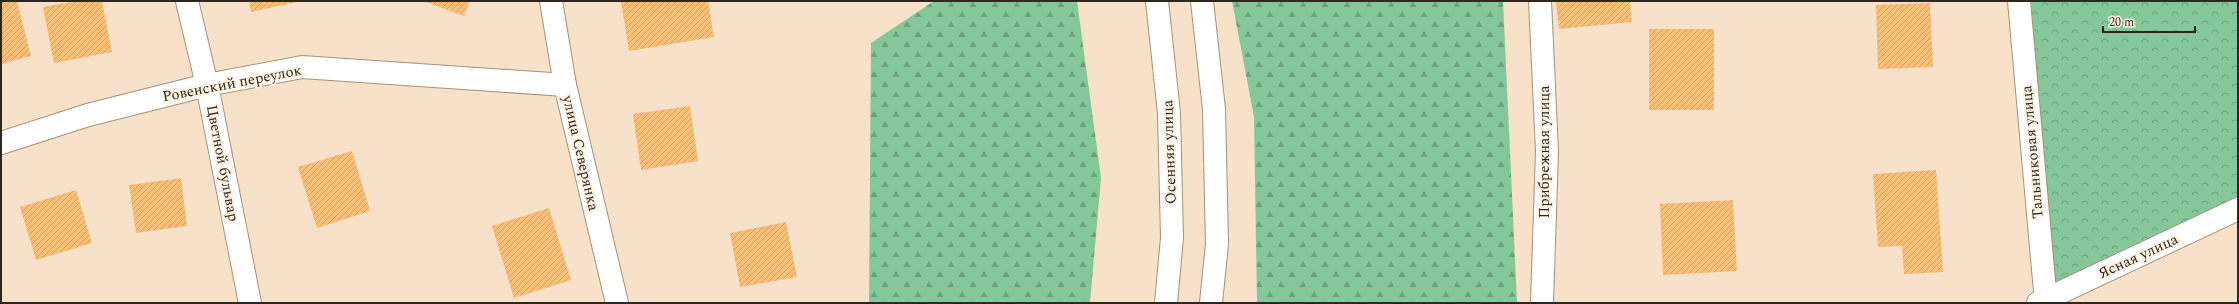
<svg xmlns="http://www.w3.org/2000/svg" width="2239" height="304" font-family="Spectral,serif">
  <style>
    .forest { fill: url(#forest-firs) }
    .park { fill: url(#park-crowns) }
    .building { fill: url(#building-hatch) }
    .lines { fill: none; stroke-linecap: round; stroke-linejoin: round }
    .street-casing { stroke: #a49079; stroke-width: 24 }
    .primary-casing { stroke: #a49079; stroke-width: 24 }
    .street { stroke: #fff; stroke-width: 22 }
    .primary { stroke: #fff; stroke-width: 22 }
    .labels { text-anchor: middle; stroke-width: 4; stroke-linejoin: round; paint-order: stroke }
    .street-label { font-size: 15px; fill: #2f271e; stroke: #fdf1e2 }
  </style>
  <defs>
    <pattern id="forest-firs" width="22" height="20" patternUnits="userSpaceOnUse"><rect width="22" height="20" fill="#84c899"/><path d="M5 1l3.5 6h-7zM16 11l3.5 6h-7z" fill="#6ca27c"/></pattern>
    <pattern id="park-crowns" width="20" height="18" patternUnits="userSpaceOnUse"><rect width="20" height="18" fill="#84c899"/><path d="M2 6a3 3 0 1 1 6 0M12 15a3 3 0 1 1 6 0" fill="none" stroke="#6ca27c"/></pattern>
    <pattern id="building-hatch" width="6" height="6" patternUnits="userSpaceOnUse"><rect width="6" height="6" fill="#f7be76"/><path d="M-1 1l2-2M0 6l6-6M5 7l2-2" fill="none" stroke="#d4a366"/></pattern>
  </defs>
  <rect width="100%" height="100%" fill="#f7e2c9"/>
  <g class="forest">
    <polygon points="934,1 1077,1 1101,178 1090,303 869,303 871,43"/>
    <polygon points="1232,1 1503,1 1517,303 1257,303 1254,117"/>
  </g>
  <polygon class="park" points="2031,1 2238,1 2238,196 2054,285"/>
  <g class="building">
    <polygon points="1,1 17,1 31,56 1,64"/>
    <polygon points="77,1 102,1 112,52 54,63 43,7"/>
    <polygon points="249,1 297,1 297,2 251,12"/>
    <polygon points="423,1 470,1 464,16"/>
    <polygon points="621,1 708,1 714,37 629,51"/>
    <polygon points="1556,1 1630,1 1632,22 1559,29"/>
    <polygon points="1930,3 1933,67 1878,69 1876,5"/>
    <rect x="1649" y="29" width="65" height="81"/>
    <polygon points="690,106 698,161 641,170 633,114"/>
    <polygon points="352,151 370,211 317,228 298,167"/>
    <polygon points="1936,170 1943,272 1904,274 1902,246 1878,247 1873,174"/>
    <polygon points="181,178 187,226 136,233 129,185"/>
    <polygon points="76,190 92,243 36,260 20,207"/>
    <polygon points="1733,200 1737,271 1663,275 1660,204"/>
    <polygon points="549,208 571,280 514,298 492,226"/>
    <polygon points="786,222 797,277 740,287 730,233"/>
  </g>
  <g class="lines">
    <defs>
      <g id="street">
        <polyline points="187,1 207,85 250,303"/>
        <polyline points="551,1 565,85 617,303"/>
        <polyline points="1540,1 1547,151 1542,303"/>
        <polyline points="2019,1 2046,303"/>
        <polyline points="1,143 88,115 207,85 302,67 565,85"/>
        <polyline points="2038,303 2238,209"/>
      </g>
      <g id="primary">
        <polyline points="1157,1 1169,113 1172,238 1166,303"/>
        <polyline points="1202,1 1214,109 1217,244 1211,303"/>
      </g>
    </defs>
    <use href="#street" class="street-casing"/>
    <use href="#primary" class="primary-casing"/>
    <use href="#street" class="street"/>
    <use href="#primary" class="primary"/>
  </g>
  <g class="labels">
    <g class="street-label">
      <text transform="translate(232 83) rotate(-11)" y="5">Ровенский переулок</text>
      <text transform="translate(1169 152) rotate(-92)" y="5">Осенняя улица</text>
      <text transform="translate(1544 152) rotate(-90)" y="5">Прибрежная улица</text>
      <text transform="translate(2032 152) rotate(-95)" y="5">Тальниковая улица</text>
      <text transform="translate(581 153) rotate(77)" y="5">улица Северянка</text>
      <text transform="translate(223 163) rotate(79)" y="5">Цветной бульвар</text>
      <text transform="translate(2138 256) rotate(-25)" y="5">Ясная улица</text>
    </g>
  </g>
  <rect width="2239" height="304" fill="none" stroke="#2f271e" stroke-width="4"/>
  <path d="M2103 26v6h92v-6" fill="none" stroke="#2f271e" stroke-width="2"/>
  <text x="2109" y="26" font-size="12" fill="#2f271e" stroke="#fdf1e2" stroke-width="3" paint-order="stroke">20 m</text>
</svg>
